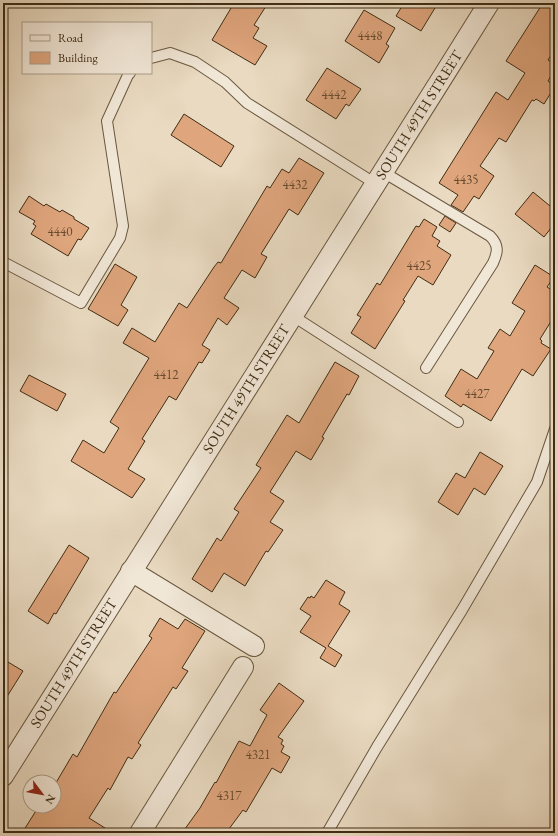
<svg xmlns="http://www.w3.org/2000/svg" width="558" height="836" font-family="'EB Garamond',serif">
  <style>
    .building { fill: #dfa57d; stroke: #3f2d14 }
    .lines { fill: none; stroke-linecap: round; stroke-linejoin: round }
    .service-casing { stroke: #6a583f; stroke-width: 12 }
    .minor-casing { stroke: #6a583f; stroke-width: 22 }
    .service { stroke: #f1e7d7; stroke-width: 10 }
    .minor { stroke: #f1e7d7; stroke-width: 20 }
    .labels { text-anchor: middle; stroke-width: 3.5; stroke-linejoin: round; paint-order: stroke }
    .number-label { font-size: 13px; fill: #674b2e }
    .street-label { font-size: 15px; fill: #3f2d14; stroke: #f1e7d7 }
  </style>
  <rect width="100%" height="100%" fill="#e9dac1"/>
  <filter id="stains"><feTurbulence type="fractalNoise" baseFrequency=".005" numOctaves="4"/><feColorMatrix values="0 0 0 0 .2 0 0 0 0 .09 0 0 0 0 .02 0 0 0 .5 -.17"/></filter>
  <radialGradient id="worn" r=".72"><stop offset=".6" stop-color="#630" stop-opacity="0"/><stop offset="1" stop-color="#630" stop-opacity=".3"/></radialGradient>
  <g class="building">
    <polygon points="234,3 268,3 254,25 259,28 253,38 267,46 255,65 212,40"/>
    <polygon points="404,3 438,3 421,31 396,16"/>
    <polygon points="543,3 555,3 555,49 548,60 555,64 555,69 548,81 555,86 544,104 536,99 534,101 532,100 506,142 499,138 480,166 494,176 479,199 474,196 463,212 451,205 458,195 439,183 496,92 508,100 525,73 506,61"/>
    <polygon points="364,10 395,28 386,44 389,46 379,63 345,41"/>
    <polygon points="327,68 361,89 349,106 346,104 336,119 306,100"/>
    <polygon points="184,114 234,146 221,167 171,135"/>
    <polygon points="299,158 324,173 298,215 289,209 261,254 267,257 255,278 242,270 224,298 239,308 227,325 218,318 202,345 210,350 202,363 199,362 176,400 169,396 142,439 145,441 128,469 145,479 132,498 71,461 83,440 104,453 119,428 110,422 149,358 123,343 132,328 155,342 179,303 187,308 214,267 218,262 221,263 267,186 270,188 282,169 289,173"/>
    <polygon points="533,192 555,210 555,223 544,237 515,214"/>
    <polygon points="29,196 44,206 46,204 60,212 62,210 74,217 74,219 89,228 81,240 78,239 68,256 31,234 36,226 33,224 35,221 19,212"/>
    <polygon points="445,216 456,223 450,232 439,225"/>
    <polygon points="424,219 437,227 432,236 440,241 437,246 451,255 433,285 418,276 403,300 405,301 375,349 351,333 361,317 357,315 377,283 380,285 416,226 419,227"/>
    <polygon points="115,264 137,277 121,305 128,310 118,326 88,309"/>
    <polygon points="535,265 554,277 547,287 555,292 555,315 540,339 542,341 541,343 551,349 533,376 522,369 491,421 463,404 461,407 445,396 461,369 477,379 494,351 488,348 500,329 510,336 525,311 512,303"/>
    <polygon points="335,362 359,376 349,395 347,394 322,437 324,438 311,460 296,451 270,492 284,501 270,522 283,530 268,552 266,551 245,586 224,573 212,592 192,579 217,538 221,541 239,512 234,509 261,468 256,465 287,415 299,423"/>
    <polygon points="29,375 66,394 57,411 20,391"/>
    <polygon points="480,452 503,466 485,495 474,488 458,515 438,502 456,473 465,478"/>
    <polygon points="69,545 89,558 56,614 54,613 48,624 28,611"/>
    <polygon points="326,580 345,592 339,604 350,611 328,646 342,655 335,667 320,658 326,648 300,632 311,616 300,609 308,597 310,598 311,596 314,598"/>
    <polygon points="160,618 178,629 185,619 205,631 182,668 188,671 176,689 173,687 138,743 141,745 132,759 128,757 110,790 108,788 89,818 113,833 22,833 39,806 54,806 54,786 73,754 77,757 114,692 116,693 152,638 149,636"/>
    <polygon points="3,659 23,671 3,703"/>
    <polygon points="279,683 304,701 278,737 283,740 281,744 284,746 281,752 290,757 281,773 272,768 246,812 243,810 226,833 182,833 200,808 215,782 216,783 239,741 250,746 267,715 260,710"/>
  </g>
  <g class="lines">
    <defs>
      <g id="service">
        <polyline points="151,58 170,53 195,62 225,82 247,103 376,184"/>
        <path d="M383 172 490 236C499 245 498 252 493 263L426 368"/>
        <polyline points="3,262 81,303 120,238 123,226 107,121 128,75 130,73"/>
        <polyline points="293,316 458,422"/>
        <polyline points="327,833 377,747 462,610 537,482 555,429"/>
      </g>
      <g id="minor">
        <polyline points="131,571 254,646"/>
        <path id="s1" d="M3 776C164 517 328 261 489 3"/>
        <polyline points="140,833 243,667"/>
      </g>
    </defs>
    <use href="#service" class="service-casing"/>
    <use href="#minor" class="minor-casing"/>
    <use href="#service" class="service"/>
    <use href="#minor" class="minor"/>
  </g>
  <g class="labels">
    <g class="number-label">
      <text x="370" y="40">4448</text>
      <text x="334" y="99">4442</text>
      <text x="466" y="184">4435</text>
      <text x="295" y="189">4432</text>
      <text x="60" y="236">4440</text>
      <text x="419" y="270">4425</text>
      <text x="166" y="379">4412</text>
      <text x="477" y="398">4427</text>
      <text x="258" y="759">4321</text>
      <text x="229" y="800">4317</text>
    </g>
    <g class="street-label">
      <text dy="5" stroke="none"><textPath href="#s1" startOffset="781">SOUTH 49TH STREET</textPath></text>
      <text dy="5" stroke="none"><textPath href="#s1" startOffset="457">SOUTH 49TH STREET</textPath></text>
      <text dy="5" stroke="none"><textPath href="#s1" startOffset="133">SOUTH 49TH STREET</textPath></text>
    </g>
  </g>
  <rect width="558" height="836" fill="none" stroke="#e9dac1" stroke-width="16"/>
  <rect x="4" y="4" width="550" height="828" fill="none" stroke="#3f2d14" stroke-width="2"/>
  <rect x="8" y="8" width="542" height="820" fill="none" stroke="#3f2d14"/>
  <rect x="22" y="22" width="130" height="52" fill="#f1e7d7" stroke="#aa9d89"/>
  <rect x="30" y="35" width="20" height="6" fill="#f1e7d7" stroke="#aa9d89"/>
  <text x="58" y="42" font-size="12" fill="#3f2d14">Road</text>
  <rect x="30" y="52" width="20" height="12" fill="#dfa57d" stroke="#aa9d89"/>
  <text x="58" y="62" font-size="12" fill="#3f2d14">Building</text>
  <g transform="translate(42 794) rotate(122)"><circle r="19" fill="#f1e7d7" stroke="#aa9d89"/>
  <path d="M0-3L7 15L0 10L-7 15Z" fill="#8f2418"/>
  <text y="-6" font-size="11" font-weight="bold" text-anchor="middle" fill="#3f2d14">N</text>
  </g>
  <rect width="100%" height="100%" filter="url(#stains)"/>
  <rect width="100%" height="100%" fill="url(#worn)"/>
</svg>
